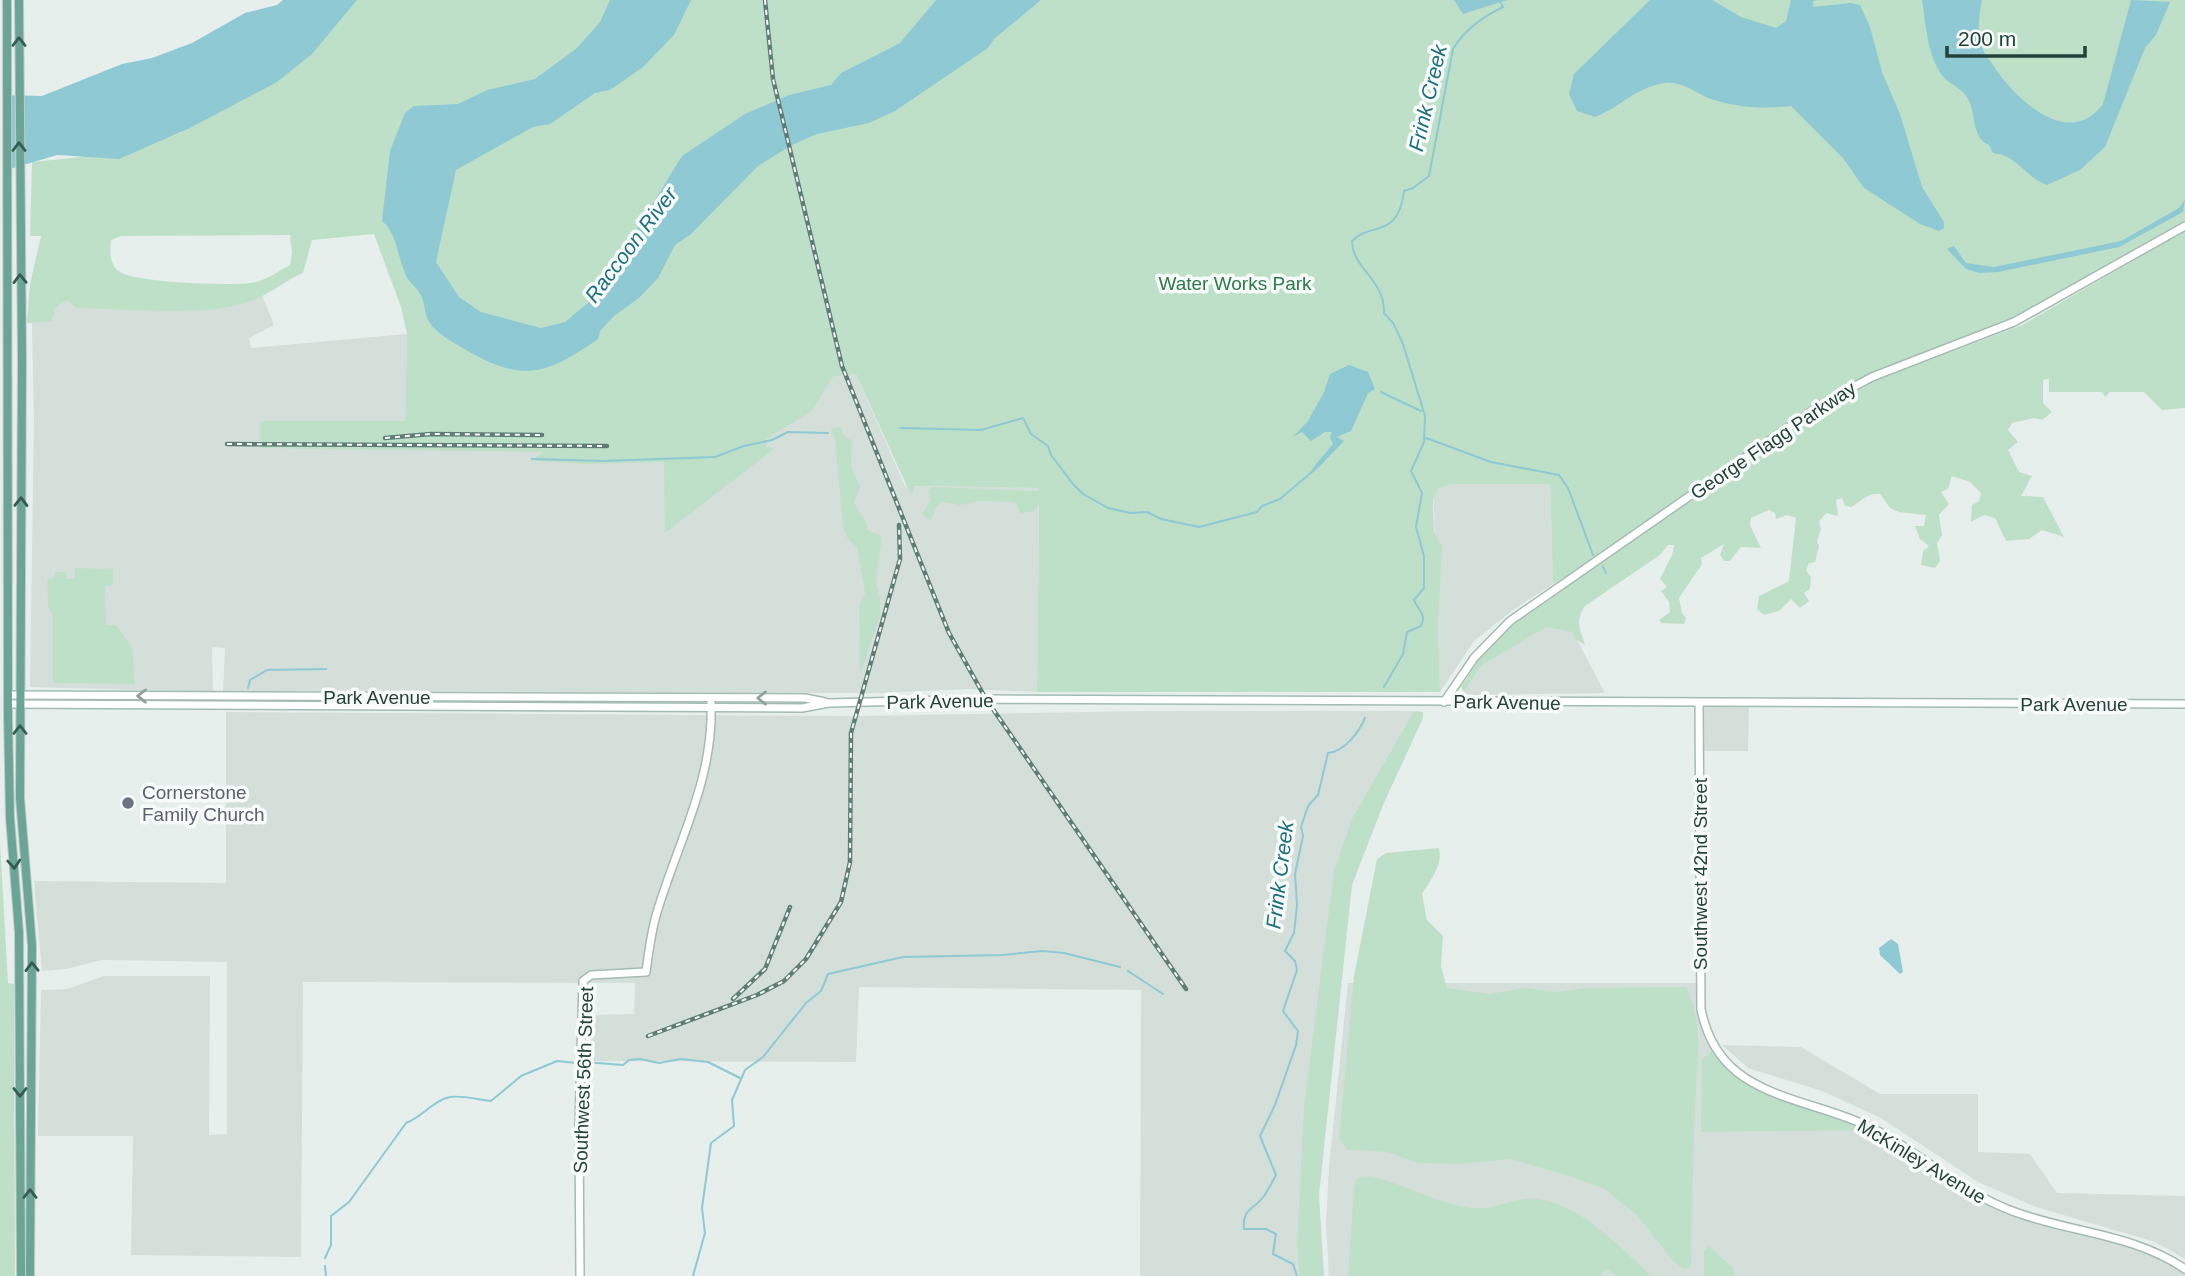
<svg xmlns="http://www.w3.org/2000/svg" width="2185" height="1276" font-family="Helvetica,sans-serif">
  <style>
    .built { fill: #d4dfda }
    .green { fill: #bfe0c8; fill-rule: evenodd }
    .water { fill: #8ec9d4 }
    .pier { fill: #e6efeb }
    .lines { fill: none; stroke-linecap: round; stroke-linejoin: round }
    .stream { stroke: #8ec9d4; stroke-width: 2 }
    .secondary-casing { stroke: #a4bbb3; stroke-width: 10 }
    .primary-casing { stroke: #c2cac8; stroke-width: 10 }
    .secondary { stroke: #fff; stroke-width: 7 }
    .primary { stroke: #6aa596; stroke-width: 8 }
    .rail-casing { stroke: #5f7d75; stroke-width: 4.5 }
    .rail { stroke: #f7fbf9; stroke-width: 2; stroke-dasharray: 5; stroke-linecap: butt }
    .oneway { stroke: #365b51 }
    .oneway2 { stroke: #92a09c }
    .worship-dot { fill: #6b7280; stroke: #f7fbf9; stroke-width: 2.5 }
    .labels { text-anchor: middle; stroke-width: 7; stroke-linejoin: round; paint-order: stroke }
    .park-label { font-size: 19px; fill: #2d7a4b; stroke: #f7fbf9 }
    .street-label { font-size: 19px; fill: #24423a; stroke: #f7fbf9 }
    .worship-label { font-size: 19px; fill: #5b616d; stroke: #f7fbf9; text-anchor: start }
    .water-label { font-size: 21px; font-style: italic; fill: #1c6f80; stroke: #f7fbf9 }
  </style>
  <rect width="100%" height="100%" fill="#e6efeb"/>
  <g class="built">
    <polygon points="31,285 258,285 274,325 249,338 251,348 407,334 405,421 260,421 260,448 752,446 812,411 833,377 856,374 905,486 1039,488 1037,692 967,689 881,693 223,691 225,648 212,647 213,692 30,687 34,421"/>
    <polygon points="1433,484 1550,484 1553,584 1513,610 1474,641 1440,692"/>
    <polygon points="1564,615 1605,693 1467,695 1464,692 1481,666"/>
    <polygon points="1699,703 1749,703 1748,751 1699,751"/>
    <polygon points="1141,711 1414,711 1353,816 1297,1245 1299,1276 1140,1276 1141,990 859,987 856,1062 588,1061 588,1015 634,1014 635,983 303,982 301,1257 131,1255 133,1136 38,1136 41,990 67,989 104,976 210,976 209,1135 227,1134 227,962 101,960 66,969 42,971 34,881 226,883 226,712 859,716"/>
    <polygon points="1348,983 1701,983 1701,1010 1712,1043 1746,1079 1859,1122 1995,1204 2132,1243 2185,1269 2185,1276 1329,1276 1326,1222 1329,1167"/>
    <polygon points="1722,1045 1801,1047 1880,1094 1978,1094 1978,1152 2030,1154 2057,1193 2185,1196 2185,1259 2155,1242 2036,1207 1978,1182 1881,1118 1822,1091 1748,1068"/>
  </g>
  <g class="green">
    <path d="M344 0H2185V223L2025 312 1898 363 1839 391 1583 567 1553 584 1550 484H1451L1438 488 1433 500 1434 532 1442 546 1438 624 1440 692H1037L1039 504 1034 511 1020 513 1016 503 1012 502 981 501 960 505 942 502 935 509 931 521 922 514 930 501 929 490 933 487 1038 491 1039 488 914 486 913 493 909 491 856 374 833 377 812 411 766 439V446L774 449 665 533 664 462 589 464 537 461 536 457 544 452 260 448V421H405L407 334 401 307 374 234 312 240 303 273C285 281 270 294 251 301 206 318 127 309 77 308L67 300 57 306 51 321 27 323 30 284 41 236H30L32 162 131 152 182 132 187 111ZM290 235 292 253 290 265C277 272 265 281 251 283 231 286 129 283 117 270 109 261 110 251 111 240L121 236Z"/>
    <path d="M2185 231V408L2162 410 2144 392H2110L2105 397 2102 392H2049V379L2043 380V403L2052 412 2042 420 2034 418 2012 423 2008 430 2018 442 2008 450 2019 472 2032 476 2021 496 2043 497 2064 537 2042 530 2029 539 2006 541 1995 518 1984 515 1971 522 1972 505 1979 501 1981 493 1970 482 1952 476 1948 489 1941 492 1949 504 1939 515 1942 535 1937 543 1940 561 1935 568 1921 565 1923 551 1929 546 1920 539 1915 526H1924L1926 515 1899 512 1890 508 1880 494C1867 492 1861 502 1851 507L1845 506 1842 498 1836 500 1838 516 1826 513 1819 522 1821 529 1817 541 1819 546 1815 562 1809 563 1806 570 1811 577 1810 589 1804 593 1809 601 1800 608 1791 599 1779 611 1764 615 1757 609 1759 596 1789 581 1796 518 1787 515 1776 519 1775 513 1769 510 1751 518 1750 525 1761 548 1741 547 1730 561H1724L1720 555 1724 544 1701 558 1702 564 1679 598 1682 613 1686 618 1684 624 1662 623 1659 620 1670 612 1669 602 1661 591 1667 587 1660 579 1672 555 1674 545H1668L1660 555 1585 606C1574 623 1581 629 1585 645L1575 639 1573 632 1546 627 1481 666 1464 692 1461 687 1479 659 1512 625 1811 415 1821 413 1875 381 2022 325Z"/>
    <polygon points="841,426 842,434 852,441 851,465 860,487 854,503 867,524 867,530 882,536 876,582 880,598 880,616 860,674 859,606 865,594 864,586 857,547 848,539 843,526 835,440 831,429"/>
    <polygon points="75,568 113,569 113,585 105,586 106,625 116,625 132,648 135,684 53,683 53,615 48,606 47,579 55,578 55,572 66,572 66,579 75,579"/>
    <polygon points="1414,711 1423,712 1423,718 1383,805 1352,885 1319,1195 1324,1276 1299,1276 1297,1245 1304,1106 1334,871 1353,816"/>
    <polygon points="0,842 8,983 14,984 15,1276 0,1276"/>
    <path d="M1439 848C1443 866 1431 879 1422 894L1427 920 1443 936 1441 967 1447 988 1489 994 1525 988 1557 992 1587 988 1686 987C1706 1028 1696 1067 1695 1110 1693 1162 1692 1215 1691 1267L1684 1269 1673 1261 1637 1215 1603 1188 1569 1176 1511 1159 1457 1164 1418 1163 1387 1152 1348 1150 1339 1139 1354 976 1377 859 1386 853Z"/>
    <polygon points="1716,1048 1746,1079 1875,1130 1701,1132 1702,1059"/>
    <path d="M1363 1176C1392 1178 1431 1201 1465 1207 1491 1212 1503 1201 1527 1199 1572 1195 1621 1248 1651 1276H1618L1608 1270 1602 1273V1276H1348L1354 1189 1356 1180Z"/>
    <polygon points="1709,1246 1733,1268 1735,1276 1704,1276 1704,1251"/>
  </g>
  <g class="water">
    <polygon points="283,0 357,0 312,54 277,82 190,128 119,159 57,155 0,172 0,95 42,96 122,64 152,58 192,43 245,13 277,5"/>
    <path d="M610 0H691L674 35 643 67 610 90 595 93 550 124 533 127 456 170 436 262 459 297 481 312 541 328 565 322 589 302 610 273 682 156 745 114 789 95 831 85 841 73 900 43 936 0H1041L994 39 988 48 895 111 869 123 817 134 792 145 758 166 691 234 675 245 658 278 639 298 614 316 600 331 598 339C546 375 523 383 466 350 453 342 436 334 428 320 424 312 425 302 421 295 417 287 408 282 405 273 397 255 397 233 382 221L390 151 405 113 414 106 458 104 487 90 535 79 577 48 600 22Z"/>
    <polygon points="1454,0 1507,0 1463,14"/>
    <path d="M1650 0H1712L1741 17 1776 28 1786 21 1791 0H1818L1813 1V7L1851 3 1860 5 1870 27 1882 72 1900 114 1922 187 1944 222V228L1939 231 1920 224 1864 188 1843 158 1791 106C1763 109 1738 108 1711 99 1696 94 1684 81 1666 83 1637 86 1621 107 1595 117L1577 111 1569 94 1574 74Z"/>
    <path d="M1922 0H1982C1979 15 1977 28 1981 43 1983 55 1991 61 1997 71 2019 102 2070 149 2103 104L2131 0 2170 2 2156 35 2145 48 2105 147 2080 170 2047 185C2025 177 2017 155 1993 153L1989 145C1972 138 1976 116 1969 101 1963 87 1950 86 1942 75 1927 55 1926 24 1922 0Z"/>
    <polygon points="2185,200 2183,212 2119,247 1998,272 1979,273 1966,269 1947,249 1954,246 1966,263 1994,267 2121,241 2179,208"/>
    <polygon points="1349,365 1368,372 1375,389 1368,393 1351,431 1337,437 1344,441 1314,472 1312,469 1333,444 1330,437 1332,432 1325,432 1311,441 1302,432 1293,437 1308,421 1324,392 1330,374"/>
    <polygon points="1891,939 1898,944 1903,972 1900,974 1880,955 1879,948"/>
  </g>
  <polygon class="pier" points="0,91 10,91 10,173 0,175"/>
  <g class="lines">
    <g class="stream">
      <polyline points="1381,392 1421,411"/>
      <polyline points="900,428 981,430 1023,418 1031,434 1048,446 1051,455 1073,484 1083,494 1108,508 1130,513 1147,512 1161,519 1199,527 1257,512 1262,506 1280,499 1313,471"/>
      <polyline points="1426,438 1491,462 1559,475 1568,488 1593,555"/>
      <polyline points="532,459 603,461 715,457 744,446 772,440 788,432 828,433"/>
      <polyline points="1603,567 1606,573"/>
      <path d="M1384 687 1403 654 1407 632 1421 626C1427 613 1418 611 1414 600L1424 588V556L1416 527 1422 493 1411 471 1424 442 1425 416 1403 344 1393 323 1384 313C1385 279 1352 269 1352 241 1371 221 1398 240 1404 191L1413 188 1429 176 1453 49C1465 29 1482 17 1503 7L1499 0"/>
      <polyline points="248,688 250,680 267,670 326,669"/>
      <polyline points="1128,971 1163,994"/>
      <polyline points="585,1062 623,1065 629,1060 640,1059 659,1063 681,1059 708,1062 740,1078"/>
      <path d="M325 1258 331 1245V1216L349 1202 406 1123C422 1117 434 1100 450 1097 462 1095 479 1100 491 1101L521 1076 557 1061 577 1063"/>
      <polyline points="325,1266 326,1276"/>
      <polyline points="693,1276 705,1233 702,1208 711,1143 734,1126 732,1100 745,1070 763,1057 806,1003 821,991 828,974 903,957 1002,955 1042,951 1064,953 1120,967"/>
      <path d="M1297 1276 1293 1264 1273 1254 1276 1234 1266 1229H1244C1242 1208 1254 1210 1264 1196 1269 1189 1272 1182 1276 1175L1260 1136 1275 1105 1296 1045 1298 1031 1283 1011 1297 970 1295 961 1285 951 1294 933 1297 905 1295 874 1303 836 1301 827 1308 806 1318 795 1328 753C1344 752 1359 732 1365 718"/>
    </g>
    <defs>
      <g id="secondary">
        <polyline points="8,695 805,698 825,702"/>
        <polyline points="1444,702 1474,658 1510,621 1822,404 1872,377 2014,322 2185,226"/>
        <path d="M1699 703 1701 1009C1706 1034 1717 1056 1737 1072 1773 1101 1832 1107 1874 1129 1923 1155 1962 1193 2015 1212 2072 1233 2134 1234 2185 1269"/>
        <polyline points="8,704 802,708 829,703 986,699 2185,704"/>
        <path d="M580 1276 579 1129 583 981 591 975 646 972C649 951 651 930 658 909 679 840 714 778 711 703"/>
      </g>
      <g id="primary">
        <polyline points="7,0 8,716 10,818 19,932 21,1276"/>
        <polyline points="19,0 22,360 20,798 32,946 30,1276"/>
      </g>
    </defs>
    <use href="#secondary" class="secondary-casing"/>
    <use href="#primary" class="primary-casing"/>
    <use href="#secondary" class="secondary"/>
    <use href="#primary" class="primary"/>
    <defs>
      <g id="rail">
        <polyline points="765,0 773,79 842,366 949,633 986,699 1186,989"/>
        <polyline points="385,438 431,434 542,435"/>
        <polyline points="227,444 607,446"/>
        <polyline points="733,999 765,969 790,907"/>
        <polyline points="648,1036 757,995 784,981 806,959 841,902 850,862 851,733 900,559 899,525"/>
      </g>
    </defs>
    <use href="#rail" class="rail-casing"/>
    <use href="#rail" class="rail"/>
  </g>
  <defs><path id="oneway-chevron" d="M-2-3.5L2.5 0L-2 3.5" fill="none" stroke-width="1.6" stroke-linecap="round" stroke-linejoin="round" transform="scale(1.75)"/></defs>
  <g class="oneway">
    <use href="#oneway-chevron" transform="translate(19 42) rotate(-90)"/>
    <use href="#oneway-chevron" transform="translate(19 147) rotate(-90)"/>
    <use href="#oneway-chevron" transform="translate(20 279) rotate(-91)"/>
    <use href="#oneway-chevron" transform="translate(21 502) rotate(-89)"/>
    <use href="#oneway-chevron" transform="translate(20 730) rotate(-90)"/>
    <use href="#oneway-chevron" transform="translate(14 864) rotate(86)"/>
    <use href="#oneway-chevron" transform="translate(32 967) rotate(-91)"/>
    <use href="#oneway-chevron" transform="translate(20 1092) rotate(90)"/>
    <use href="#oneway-chevron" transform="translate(30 1194) rotate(-90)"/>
  </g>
  <g class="oneway2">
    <use href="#oneway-chevron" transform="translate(142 696) rotate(-179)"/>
    <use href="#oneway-chevron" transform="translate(762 698) rotate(180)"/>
  </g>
  <circle class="worship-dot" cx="128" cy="803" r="7"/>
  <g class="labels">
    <g class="park-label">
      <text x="1235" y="290">Water Works Park</text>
    </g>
    <g class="street-label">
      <text transform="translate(1773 440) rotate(-34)" y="7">George Flagg Parkway</text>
      <text x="377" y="704">Park Avenue</text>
      <text transform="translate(940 701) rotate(-1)" y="7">Park Avenue</text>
      <text transform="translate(1507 702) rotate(1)" y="7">Park Avenue</text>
      <text x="2074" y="711">Park Avenue</text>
      <text transform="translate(1700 874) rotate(-90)" y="7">Southwest 42nd Street</text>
      <text transform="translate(583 1080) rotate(-88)" y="7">Southwest 56th Street</text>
      <text transform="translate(1922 1161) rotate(31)" y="7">McKinley Avenue</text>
    </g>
    <g class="worship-label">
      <text x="142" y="799">Cornerstone<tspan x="142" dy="22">Family Church</tspan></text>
    </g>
    <g class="water-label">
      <text transform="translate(1428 98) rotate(-77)" y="7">Frink Creek</text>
      <text transform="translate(631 245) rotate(-53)" y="7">Raccoon River</text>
      <text transform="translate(1280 875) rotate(-83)" y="7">Frink Creek</text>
    </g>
  </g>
  <path d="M1947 46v10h138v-10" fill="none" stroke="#24423a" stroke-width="3.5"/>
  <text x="1958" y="46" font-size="21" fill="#24423a" stroke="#f7fbf9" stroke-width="5" paint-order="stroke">200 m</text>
</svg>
